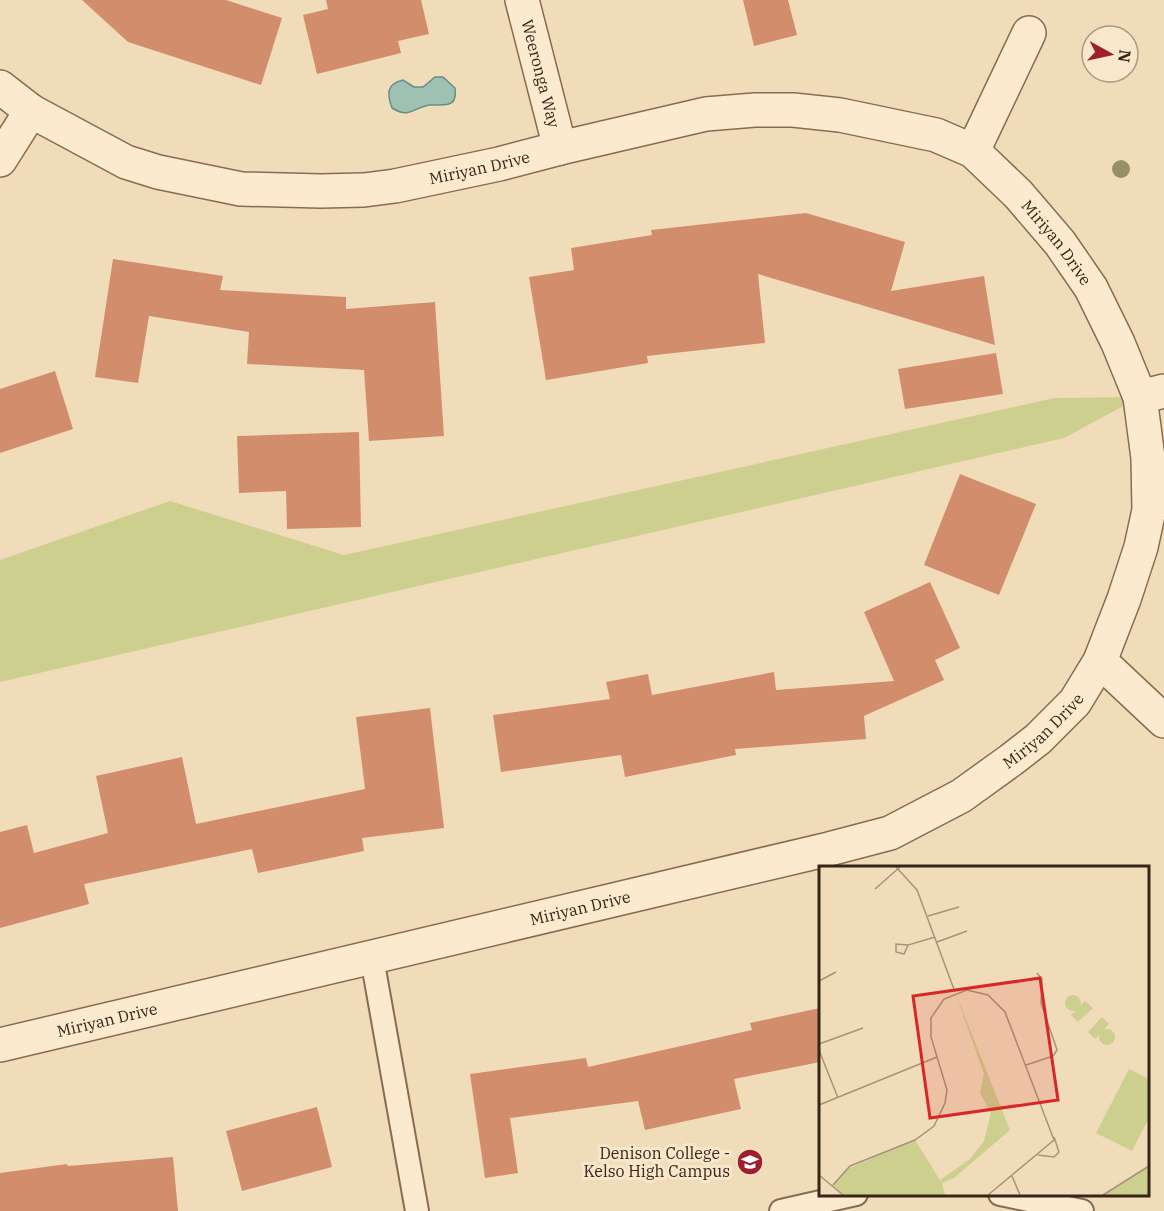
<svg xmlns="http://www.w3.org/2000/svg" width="1164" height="1211" font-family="'IBM Plex Serif',serif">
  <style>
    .green { fill: #cdcf8e }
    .water { fill: #9fc1b4; stroke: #668e81; stroke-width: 1.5 }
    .building { fill: #d28e6c }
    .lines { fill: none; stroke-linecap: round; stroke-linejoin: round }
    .service-casing { stroke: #886b53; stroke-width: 26 }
    .minor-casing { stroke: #886b53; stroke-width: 36 }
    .tertiary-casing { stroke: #886b53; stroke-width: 36 }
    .service { stroke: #fbeacd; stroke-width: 22 }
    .minor { stroke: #fbeacd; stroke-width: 33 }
    .tertiary { stroke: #fbeacd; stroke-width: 33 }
    .tree { fill: #969164 }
    .labels { text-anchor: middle; stroke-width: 6; stroke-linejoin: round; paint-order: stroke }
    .street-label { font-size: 16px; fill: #362519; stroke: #f8e7ca }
    .poi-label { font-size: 16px; fill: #362519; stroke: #f8e7ca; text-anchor: end }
    .inset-road { fill: none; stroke: #a6937a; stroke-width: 1.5 }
    .view { fill: #d62828; fill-opacity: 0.15; stroke: #d62828; stroke-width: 3 }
    .inset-edge { fill: none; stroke: #362519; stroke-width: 3 }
  </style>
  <rect width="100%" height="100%" fill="#f1dcba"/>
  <polygon class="green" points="1140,397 1064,438 0,682 0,560 170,501 344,555 1054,398"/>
  <path class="water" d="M435 77H443L455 88C458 110 442 104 429 105 412 108 410 119 392 108 387 94 386 84 403 80L414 87H423Z"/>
  <g class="building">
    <polygon points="82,0 226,0 282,18 261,85 128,42"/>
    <polygon points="326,0 421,0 429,34 398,41 401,53 317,74 303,15 328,9"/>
    <polygon points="743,0 788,0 797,35 754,46"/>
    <polygon points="806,213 905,242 891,291 984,276 995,345 758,274 765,343 647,356 648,363 546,380 529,277 574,270 571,248 652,235 651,230"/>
    <polygon points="113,259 223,276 220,290 346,297 346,309 435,302 444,436 369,441 364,370 247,364 249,332 149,316 138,383 95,377"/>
    <polygon points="996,353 1003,394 905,409 898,369"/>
    <polygon points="55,371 73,429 0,453 0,389"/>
    <polygon points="359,432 361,527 287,529 286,491 239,493 237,436"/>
    <polygon points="960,474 1036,504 999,595 924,565"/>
    <polygon points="930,582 960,648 935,660 944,680 864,716 866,739 735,749 736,755 625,777 621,755 501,772 493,715 610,699 606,682 648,674 652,695 774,672 776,690 894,681 864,612"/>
    <polygon points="430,708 444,828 362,838 364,851 258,873 252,849 84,884 89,904 0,928 0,832 27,825 34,853 108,833 96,776 182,757 196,824 365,789 356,717"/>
    <polygon points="820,1008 820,1062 734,1079 741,1109 645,1130 638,1101 510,1118 518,1173 485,1178 470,1074 586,1058 588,1067 752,1030 750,1023"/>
    <polygon points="317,1107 332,1167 242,1191 226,1131"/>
    <polygon points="173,1157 178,1211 0,1211 0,1173 67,1164 68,1166"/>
  </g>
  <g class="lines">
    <defs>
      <g id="service">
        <polyline points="372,958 417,1211"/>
        <polyline points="1000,1194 1082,1211"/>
        <polyline points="781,1211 856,1194"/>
      </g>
      <g id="minor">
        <path id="s1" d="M522 0 560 148"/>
        <polyline points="973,151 1029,33"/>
        <polyline points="0,160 31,111"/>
        <polyline points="1100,661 1164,721"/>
        <path id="s2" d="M0 1045 829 849 890 833 961 796 1011 760 1038 739 1075 702 1100 661 1124 599 1141 547 1149 510 1148 458 1140 397"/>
      </g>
      <g id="tertiary">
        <path id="s3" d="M0 87 31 111 126 162 158 172 241 189 321 191 364 190 395 186 499 164 560 148 706 114 755 110H793L840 115 936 135 973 151 1018 194 1060 243 1091 288 1118 343 1140 397 1164 391"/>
      </g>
    </defs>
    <use href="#service" class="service-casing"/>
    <use href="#minor" class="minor-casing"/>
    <use href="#tertiary" class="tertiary-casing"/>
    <use href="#service" class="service"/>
    <use href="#minor" class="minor"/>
    <use href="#tertiary" class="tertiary"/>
  </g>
  <circle class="tree" cx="1121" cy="169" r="9"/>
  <defs>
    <symbol id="school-disc" viewBox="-11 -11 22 22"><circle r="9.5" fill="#9c1f2b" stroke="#f8e7ca"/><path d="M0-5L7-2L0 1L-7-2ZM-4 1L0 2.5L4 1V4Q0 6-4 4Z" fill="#fff"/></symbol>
  </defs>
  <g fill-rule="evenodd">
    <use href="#school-disc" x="735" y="1147" width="30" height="30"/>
  </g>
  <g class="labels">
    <g class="street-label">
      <text dy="6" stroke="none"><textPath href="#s1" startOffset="76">Weeronga Way</textPath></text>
      <text dy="6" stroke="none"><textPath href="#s3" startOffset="506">Miriyan Drive</textPath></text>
      <text dy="6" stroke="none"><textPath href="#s3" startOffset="1136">Miriyan Drive</textPath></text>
      <text dy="6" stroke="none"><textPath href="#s2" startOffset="1100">Miriyan Drive</textPath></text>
      <text dy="6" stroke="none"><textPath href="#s2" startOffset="596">Miriyan Drive</textPath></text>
      <text dy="6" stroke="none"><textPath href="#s2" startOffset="110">Miriyan Drive</textPath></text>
    </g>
    <g class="poi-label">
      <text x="730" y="1159">Denison College -<tspan x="730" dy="18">Kelso High Campus</tspan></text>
    </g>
  </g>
  <g transform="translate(819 866)">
    <rect width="330" height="330" fill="#f1dcba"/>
    <path d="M136 126 191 264 135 312 123 317 126 329H24L14 319 28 303 96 274 121 314 151 293 165 275 172 247 161 227 165 208ZM246 137a8 8 0 1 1 16 0a8 8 0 1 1-16 0ZM266 135 274 142 259 156 252 149ZM283 151 290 158 276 173 269 166ZM280 171a8 8 0 1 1 16 0a8 8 0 1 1-16 0ZM310 203 330 213V252L313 285 277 267ZM330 300V329H284Z" fill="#cdcf8e"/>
    <path class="inset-road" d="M77 1 98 24 136 126M56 23 81 1M109 50 140 41M118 76 148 65M89 79 77 78V86L85 88 89 79 116 71M0 115 17 106M0 178 44 162M0 184 19 232M207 199 234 190 238 184 222 137 223 113 218 107M0 239 118 191M219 289 235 291 240 286 235 271M0 309 24 329M193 310 201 329M14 319 31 300 96 274 115 260 126 237 128 224 112 171V152L125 133 148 124 169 129 186 146 235 274 169 329M284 329 330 300"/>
    <path class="view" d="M221 112 239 234 111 252 94 130Z"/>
    <rect width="330" height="330" class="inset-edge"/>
  </g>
  <g transform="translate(1110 54) rotate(98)"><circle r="28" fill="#f8e7ca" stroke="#aa9983" stroke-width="1.5"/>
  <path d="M0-4.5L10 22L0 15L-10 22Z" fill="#9c1f2b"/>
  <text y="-9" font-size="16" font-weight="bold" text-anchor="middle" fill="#362519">N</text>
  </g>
</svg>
